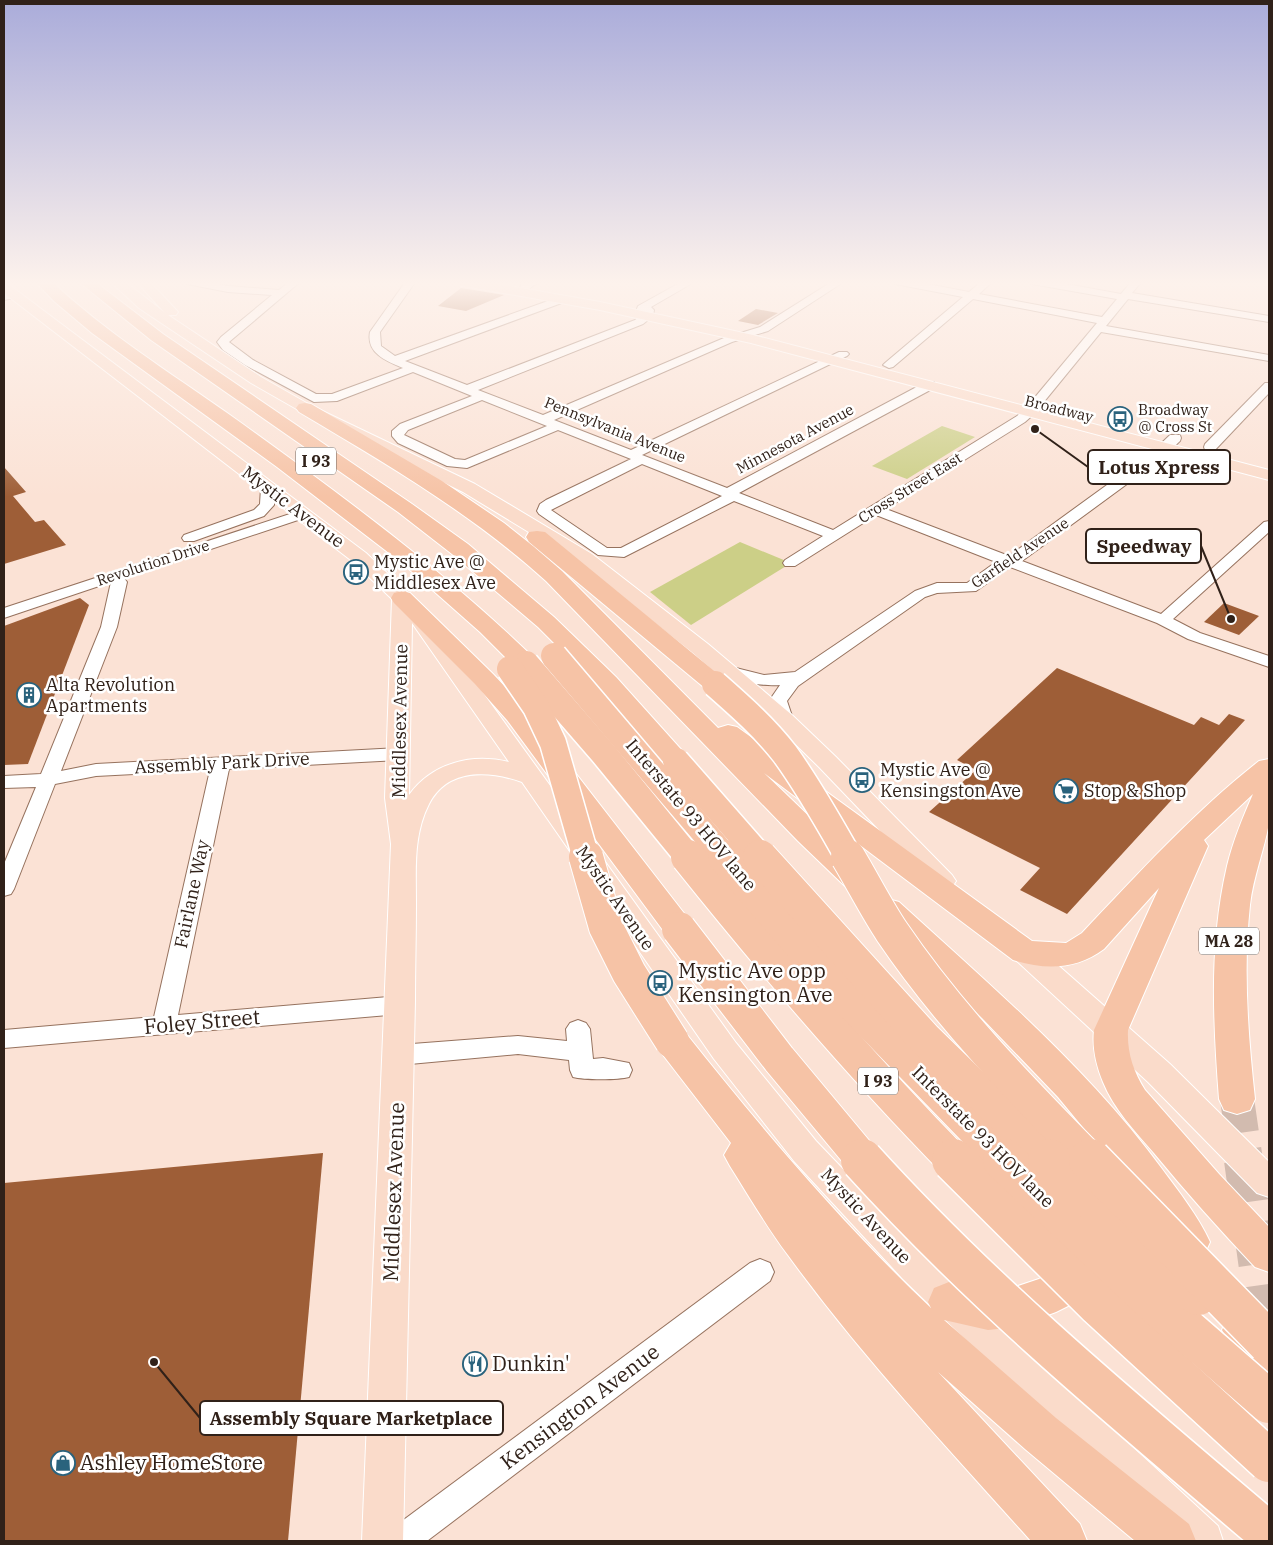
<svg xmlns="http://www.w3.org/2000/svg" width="1273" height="1545" font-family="'IBM Plex Serif',serif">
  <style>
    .green { fill: #cccf87 }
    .building { fill: #9e5e37 }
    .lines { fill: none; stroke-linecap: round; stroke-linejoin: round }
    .highway-tunnel-far1 { stroke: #d2bbaf; stroke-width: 34; stroke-dasharray: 34 17; stroke-linecap: butt }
    .highway-tunnel { stroke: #d2bbaf; stroke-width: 42; stroke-dasharray: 42 21; stroke-linecap: butt }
    .minor-casing { stroke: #96725e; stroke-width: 2 }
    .major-casing { stroke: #fff; stroke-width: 2 }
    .highway-casing { stroke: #fff; stroke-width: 2 }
    .minor { fill: #fff; fill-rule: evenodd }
    .major { fill: #fadbca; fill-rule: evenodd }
    .highway { fill: #f6c3a6; fill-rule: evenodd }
    .highway-bridge-far2-casing { stroke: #fff; stroke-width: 29; stroke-linecap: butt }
    .highway-bridge-far1-casing { stroke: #fff; stroke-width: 36; stroke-linecap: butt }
    .highway-bridge-casing { stroke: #fff; stroke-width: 45; stroke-linecap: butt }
    .highway-bridge-far2 { stroke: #f6c3a6; stroke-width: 26 }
    .highway-bridge-far1 { stroke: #f6c3a6; stroke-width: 34 }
    .highway-bridge { stroke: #f6c3a6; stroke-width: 42 }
    .labels { text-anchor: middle; stroke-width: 5; stroke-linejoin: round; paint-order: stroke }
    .far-street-label { font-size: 15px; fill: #302119; stroke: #fff }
    .far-poi-label { font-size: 15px; fill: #302119; stroke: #fff; text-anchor: start }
    .shield { fill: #fff; stroke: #6e645e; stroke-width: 1 }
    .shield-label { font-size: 16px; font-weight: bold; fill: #302119 }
    .street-label { font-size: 18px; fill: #302119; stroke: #fff }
    .poi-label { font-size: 18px; fill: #302119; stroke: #fff; text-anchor: start }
    .near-poi-label { font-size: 21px; fill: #302119; stroke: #fff; text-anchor: start }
    .near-street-label { font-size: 21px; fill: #302119; stroke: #fff }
    .leader { fill: none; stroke: #302119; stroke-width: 2 }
    .callout-dot { fill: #302119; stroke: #fff; stroke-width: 2 }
    .callout { fill: #fff; stroke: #302119; stroke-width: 2 }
    .callout-label { font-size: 19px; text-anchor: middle; font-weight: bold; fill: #302119 }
  </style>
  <rect width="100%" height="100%" fill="#fbe2d5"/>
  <g class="green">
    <polygon points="942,426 975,437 907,479 872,466"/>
    <polygon points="740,542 791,563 691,625 650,592"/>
  </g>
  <g class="building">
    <polygon points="461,288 504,295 466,311 438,306"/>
    <polygon points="756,309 778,313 758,325 738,321"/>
    <polygon points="4,467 26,492 13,496 35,522 44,520 66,545 4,564"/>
    <polygon points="80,598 89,605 28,764 4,765 4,626"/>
    <polygon points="1224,603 1259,616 1239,635 1204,622"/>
    <polygon points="1057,668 1194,725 1201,717 1219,725 1229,714 1245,720 1067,914 1020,890 1040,868 929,812 976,770 957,760"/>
    <polygon points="323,1153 288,1541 4,1541 4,1183"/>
  </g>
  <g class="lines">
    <polyline class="highway-tunnel-far1" points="1237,1099 1246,1161"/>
    <polyline class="highway-tunnel" points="1245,1160 1269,1332"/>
    <defs>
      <g id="minor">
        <path d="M182 281H203L228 286 279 290 290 281H301L229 342 253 360 316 394H332L403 368C386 361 366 353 370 332L406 281H416L380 332 381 346 395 356 559 297 563 296 568 299 567 301 405 361 467 385 635 320 639 317 635 314 638 306 683 281H696L651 307 654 310 653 316 643 324 478 390 543 415 724 338 760 327 833 281H845L768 331 732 342 554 420 631 450 839 352H847L849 354 847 356 642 455 727 488 926 382H934L936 385 934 388 739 493 833 530 1017 416 1026 408 1097 323 973 299 893 367 889 368 883 365 885 363 963 297 895 284 890 281H912L969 292 982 281H993L979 294 1102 317 1117 299 1032 284 1027 281H1050L1121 294 1132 281H1142L1132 293 1269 316V322L1128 299 1106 326 1269 355V361L1101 332 1034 414 1025 422 886 509 1009 556 1151 453 1170 435H1180L1181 438 1180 441 1161 459 1022 561 1161 614 1264 522 1269 521V532L1173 619 1200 633 1269 656V667L1188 639 1157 623 1010 567 976 591 937 593 925 597 798 686 787 701 794 722 791 726 785 727 779 726 769 701 780 685C765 686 728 683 720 671L722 667 728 666 764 675 795 672 915 591 937 583H967L996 562 876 515 795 566H785L783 563 785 560 823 536 734 501 624 557 598 555 539 514 537 511 540 504 546 500 631 459 558 430 467 468 447 466 398 443 392 436V431L400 424 472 396 413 372 337 401 314 402 245 365 223 350 217 342 221 337 272 295 228 292 187 284ZM482 400 547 426 465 460 455 459 404 435 408 430ZM642 464 722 496 621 548H607L551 510Z"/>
        <polygon points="527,281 540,281 530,288 526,294 518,294 517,292 522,284"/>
        <polygon points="15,292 20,295 19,297 4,300 4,294"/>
        <polygon points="1265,383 1269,383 1269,393 1215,450 1205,450 1204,447 1205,444"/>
        <polygon points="268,484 275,488 274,505 264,516 194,541 184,541 182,538 184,535 254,510 260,504 261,488"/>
        <polygon points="302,510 307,511 309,514 307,517 124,578 127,582 117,627 61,771 96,764 399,748 406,750 408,754 406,758 399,760 229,769 178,1015 400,996 408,999 411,1005 408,1011 400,1014 4,1048 4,1030 154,1017 210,770 96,776 55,784 14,889 11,894 4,896 4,864 36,787 4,788 4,776 41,774 101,627 111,582 4,618 4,608"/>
        <path d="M578 1020 586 1023 590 1029 593 1059 603 1058 629 1063 632 1070 629 1077C619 1080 583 1080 573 1077L570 1070 569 1060 518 1054 399 1065 391 1062 387 1055 391 1048 399 1045 518 1036 567 1041 566 1029 570 1023Z"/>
        <polygon points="760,1259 770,1263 774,1272 770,1281 427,1541 385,1541 390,1530 750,1263"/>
      </g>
      <g id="major">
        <polygon points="110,281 124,281 164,312 136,281 149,281 178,312 176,315 168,315 261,377 310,405 475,484 592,554 708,644 792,715 836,757 952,875 956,881 952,887 943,890 934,887 819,767 776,725 693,653 578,562 463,492 300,411 251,383 139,308"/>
        <polygon points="452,281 481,281 600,302 753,335 1269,470 1269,480 751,343 600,310 458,285"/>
        <path d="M4 283 8 284 366 553 409 594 439 632 736 1043 816 1141 927 1257 1218 1526 1223 1541H1174L903 1279 794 1161 714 1059 522 782C490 771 448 767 429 804 413 835 416 870 416 904 416 936 415 969 415 1001 411 1181 407 1361 403 1541H362L391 844 385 798 392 599 352 561 4 293ZM412 623 509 762C471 753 432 763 409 795Z"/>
        <polygon points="1016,934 1026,937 1170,1064 1269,1162 1269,1197 1257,1193 1148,1082 1006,951 1002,944 1006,937"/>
      </g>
      <g id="highway">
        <path d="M35 281H51C105 332 169 372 230 415 336 491 441 568 535 659L538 664 535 669 526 671 517 669 480 632 402 563 277 467 92 333 54 301Z"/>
        <polygon points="78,281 94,281 163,334 412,504 468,544 554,617 616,677 686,755 690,761 686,767 676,769 666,767 598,687 538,627 452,554 398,512 151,340"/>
        <path d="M305 403 311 404 442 481 504 523 533 546 562 571 718 728 728 725 737 727 1032 941 1066 943 1082 933C1139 873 1194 812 1259 761L1269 759C1269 776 1272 807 1269 823 1264 851 1253 877 1250 905 1243 970 1248 1034 1255 1099L1250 1110 1237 1114 1224 1110 1219 1099C1213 1021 1209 943 1227 866 1233 841 1243 817 1253 794L1204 840 1208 846 1128 1030C1127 1052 1133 1071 1145 1090L1219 1174 1269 1227V1272L1255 1267C1220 1230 1186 1192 1154 1153 1135 1131 1114 1109 1103 1082 1096 1065 1092 1048 1094 1030L1159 888 1104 949C1076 970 1045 970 1013 960L764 773 870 875 874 882 870 889 859 893 848 889 798 841 546 581C471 513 385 463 299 412L296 408 299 404Z"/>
        <polygon points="537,531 545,532 724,679 728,684 724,689 715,692 706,689 529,542 526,537 529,532"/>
        <polygon points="402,591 410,593 493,674 525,708 690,921 695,929 690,937 679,940 668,937 507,720 475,684 394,603 391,598 394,593"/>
        <path d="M888 899 899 902C991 986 1088 1068 1162 1169 1179 1192 1198 1216 1210 1242L1204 1255 1190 1260 1176 1255 1119 1171 1058 1097 982 1018 877 918 872 910 877 902Z"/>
        <path d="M672 1027 684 1031C761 1128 841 1223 931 1308L928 1302 934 1288 949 1282 988 1290 1015 1287 1039 1279 1075 1259 1089 1253 1103 1259 1109 1272 1103 1285 1080 1300 1056 1312 1015 1327 988 1330 944 1320 1056 1418 1189 1524 1196 1541H1135L1025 1449 938 1372 1080 1524 1087 1541H1031C948 1448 862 1357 788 1255 767 1227 749 1196 730 1166L724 1155 731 1143 660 1051 655 1041 660 1031Z"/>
        <polygon points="1243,1310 1258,1316 1269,1335 1269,1399 1254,1392 1222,1330 1228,1316"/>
      </g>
    </defs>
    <use href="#minor" class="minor-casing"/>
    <use href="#major" class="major-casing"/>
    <use href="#highway" class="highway-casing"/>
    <use href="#minor" class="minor"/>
    <use href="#major" class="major"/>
    <use href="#highway" class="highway"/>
    <defs>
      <g id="highway-bridge-far2">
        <polyline points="554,656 726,858"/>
        <polyline points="526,664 604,754 689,858"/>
        <polyline points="510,669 536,707 553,743 586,858"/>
        <path d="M715 684C740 706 765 728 785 754 809 787 829 823 849 858"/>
        <polyline points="676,761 761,858"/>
      </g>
      <g id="highway-bridge-far1">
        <polyline points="586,857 606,927 629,973 672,1041"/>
        <path d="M688 857C772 962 860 1065 954 1161"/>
        <polyline points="725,857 848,999 1005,1161"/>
        <polyline points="760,857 925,1039 1050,1161"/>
        <path d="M848 857C863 882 876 908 892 932 949 1016 1020 1089 1091 1161"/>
        <polyline points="679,929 779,1059 864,1161"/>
      </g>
      <g id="highway-bridge">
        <path d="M862 1160C986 1297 1129 1415 1269 1534"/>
        <polyline points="953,1160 1099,1305 1269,1461"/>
        <polyline points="1004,1160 1159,1306 1269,1402"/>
        <polyline points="1049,1160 1198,1294"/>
        <polyline points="1090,1160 1269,1343"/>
      </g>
    </defs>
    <use href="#highway-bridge-far2" class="highway-bridge-far2-casing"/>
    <use href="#highway-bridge-far1" class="highway-bridge-far1-casing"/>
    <use href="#highway-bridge" class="highway-bridge-casing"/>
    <use href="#highway-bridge-far2" class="highway-bridge-far2"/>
    <use href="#highway-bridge-far1" class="highway-bridge-far1"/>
    <use href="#highway-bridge" class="highway-bridge"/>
  </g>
  <linearGradient id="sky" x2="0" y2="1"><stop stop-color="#aaacda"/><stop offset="0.57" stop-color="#fdf2ec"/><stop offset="1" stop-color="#fdf2ec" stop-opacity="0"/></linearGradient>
  <rect width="1273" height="497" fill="url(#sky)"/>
  <defs>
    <symbol id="bus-ring" viewBox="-11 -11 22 22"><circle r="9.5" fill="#fff" stroke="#2a637d" stroke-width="1.5"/><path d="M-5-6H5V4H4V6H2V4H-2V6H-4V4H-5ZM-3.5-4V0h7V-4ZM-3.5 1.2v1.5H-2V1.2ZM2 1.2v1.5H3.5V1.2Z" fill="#2a637d"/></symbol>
    <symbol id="building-ring" viewBox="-11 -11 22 22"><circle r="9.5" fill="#fff" stroke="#2a637d" stroke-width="1.5"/><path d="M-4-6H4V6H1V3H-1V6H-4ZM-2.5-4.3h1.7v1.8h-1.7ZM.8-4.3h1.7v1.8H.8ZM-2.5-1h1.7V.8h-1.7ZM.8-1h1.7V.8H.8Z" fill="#2a637d"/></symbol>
    <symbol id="supermarket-ring" viewBox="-11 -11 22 22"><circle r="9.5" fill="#fff" stroke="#2a637d" stroke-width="1.5"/><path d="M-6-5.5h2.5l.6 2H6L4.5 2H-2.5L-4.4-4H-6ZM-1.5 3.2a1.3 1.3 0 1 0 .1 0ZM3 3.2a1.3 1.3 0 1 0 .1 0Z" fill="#2a637d"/></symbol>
    <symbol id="restaurant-ring" viewBox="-11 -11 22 22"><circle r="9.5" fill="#fff" stroke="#2a637d" stroke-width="1.5"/><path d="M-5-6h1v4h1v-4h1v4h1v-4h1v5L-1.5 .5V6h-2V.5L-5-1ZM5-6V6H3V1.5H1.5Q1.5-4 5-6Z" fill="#2a637d"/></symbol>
    <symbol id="shop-ring" viewBox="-11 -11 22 22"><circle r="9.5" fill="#fff" stroke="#2a637d" stroke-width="1.5"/><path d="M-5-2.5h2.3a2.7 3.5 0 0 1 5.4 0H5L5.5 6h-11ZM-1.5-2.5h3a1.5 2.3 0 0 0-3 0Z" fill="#2a637d"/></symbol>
  </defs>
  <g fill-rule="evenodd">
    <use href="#bus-ring" x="1106" y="405" width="28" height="28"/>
    <use href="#bus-ring" x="342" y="558" width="28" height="28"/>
    <use href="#building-ring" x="15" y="681" width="28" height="28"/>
    <use href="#bus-ring" x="848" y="766" width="28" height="28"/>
    <use href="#supermarket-ring" x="1052" y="777" width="28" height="28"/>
    <use href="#bus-ring" x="646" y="969" width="28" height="28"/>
    <use href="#restaurant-ring" x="461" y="1350" width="28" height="28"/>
    <use href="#shop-ring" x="49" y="1449" width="28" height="28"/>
  </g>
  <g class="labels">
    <g class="far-street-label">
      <text transform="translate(1059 409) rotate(14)" y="5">Broadway</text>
      <text transform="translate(615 430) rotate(22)" y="5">Pennsylvania Avenue</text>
      <text transform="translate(795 439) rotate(-28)" y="5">Minnesota Avenue</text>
      <text transform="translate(910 488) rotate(-32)" y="5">Cross Street East</text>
      <text transform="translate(1020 553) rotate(-34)" y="5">Garfield Avenue</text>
      <text transform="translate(153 563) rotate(-18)" y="5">Revolution Drive</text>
    </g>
    <g class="far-poi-label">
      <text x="1138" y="415">Broadway<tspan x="1138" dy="17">@ Cross St</tspan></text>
    </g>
    <g class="shield">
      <rect x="296" y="447.5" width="40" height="27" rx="4"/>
      <rect x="1199" y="927.5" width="60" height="27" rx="4"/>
      <rect x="858" y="1067.5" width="40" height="27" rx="4"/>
    </g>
    <g class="shield-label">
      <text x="316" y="467">I 93</text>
      <text x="1229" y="947">MA 28</text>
      <text x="878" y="1087">I 93</text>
    </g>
    <g class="street-label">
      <text transform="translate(293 507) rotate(37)" y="6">Mystic Avenue</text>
      <text transform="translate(400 721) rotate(-89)" y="6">Middlesex Avenue</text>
      <text transform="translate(222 763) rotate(-3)" y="6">Assembly Park Drive</text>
      <text transform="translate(691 815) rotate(50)" y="6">Interstate 93 HOV lane</text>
      <text transform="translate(192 894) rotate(-78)" y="6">Fairlane Way</text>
      <text transform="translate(615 898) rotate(55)" y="6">Mystic Avenue</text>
      <text transform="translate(983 1137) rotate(45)" y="6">Interstate 93 HOV lane</text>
      <text transform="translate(866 1216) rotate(47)" y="6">Mystic Avenue</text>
    </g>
    <g class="poi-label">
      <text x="374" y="568">Mystic Ave @<tspan x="374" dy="21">Middlesex Ave</tspan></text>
      <text x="46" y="691">Alta Revolution<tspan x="46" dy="21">Apartments</tspan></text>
      <text x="880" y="776">Mystic Ave @<tspan x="880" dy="21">Kensingston Ave</tspan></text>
      <text x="1084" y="797">Stop &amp; Shop</text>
    </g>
    <g class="near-poi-label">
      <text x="678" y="978">Mystic Ave opp<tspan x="678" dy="24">Kensington Ave</tspan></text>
      <text x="492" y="1371">Dunkin'</text>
      <text x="80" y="1470">Ashley HomeStore</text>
    </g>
    <g class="near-street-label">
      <text transform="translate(202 1022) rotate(-5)" y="7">Foley Street</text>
      <text transform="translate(394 1192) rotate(-88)" y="7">Middlesex Avenue</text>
      <text transform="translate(580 1407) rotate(-37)" y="7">Kensington Avenue</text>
    </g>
  </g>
  <path class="leader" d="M1035 429L1088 467M1231 619L1201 546M154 1362L200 1418"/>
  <g class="callout-dot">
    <circle cx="1035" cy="429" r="5"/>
    <circle cx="1231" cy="619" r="5"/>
    <circle cx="154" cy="1362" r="5"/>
  </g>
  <g class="callout">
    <rect x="1088" y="450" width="142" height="34" rx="5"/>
    <rect x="1086" y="529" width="115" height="34" rx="5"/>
    <rect x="200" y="1401" width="303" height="34" rx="5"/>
  </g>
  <g class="callout-label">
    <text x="1159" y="474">Lotus Xpress</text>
    <text x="1144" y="553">Speedway</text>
    <text x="351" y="1425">Assembly Square Marketplace</text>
  </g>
  <rect width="1273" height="1545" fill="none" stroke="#302119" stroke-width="10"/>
</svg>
